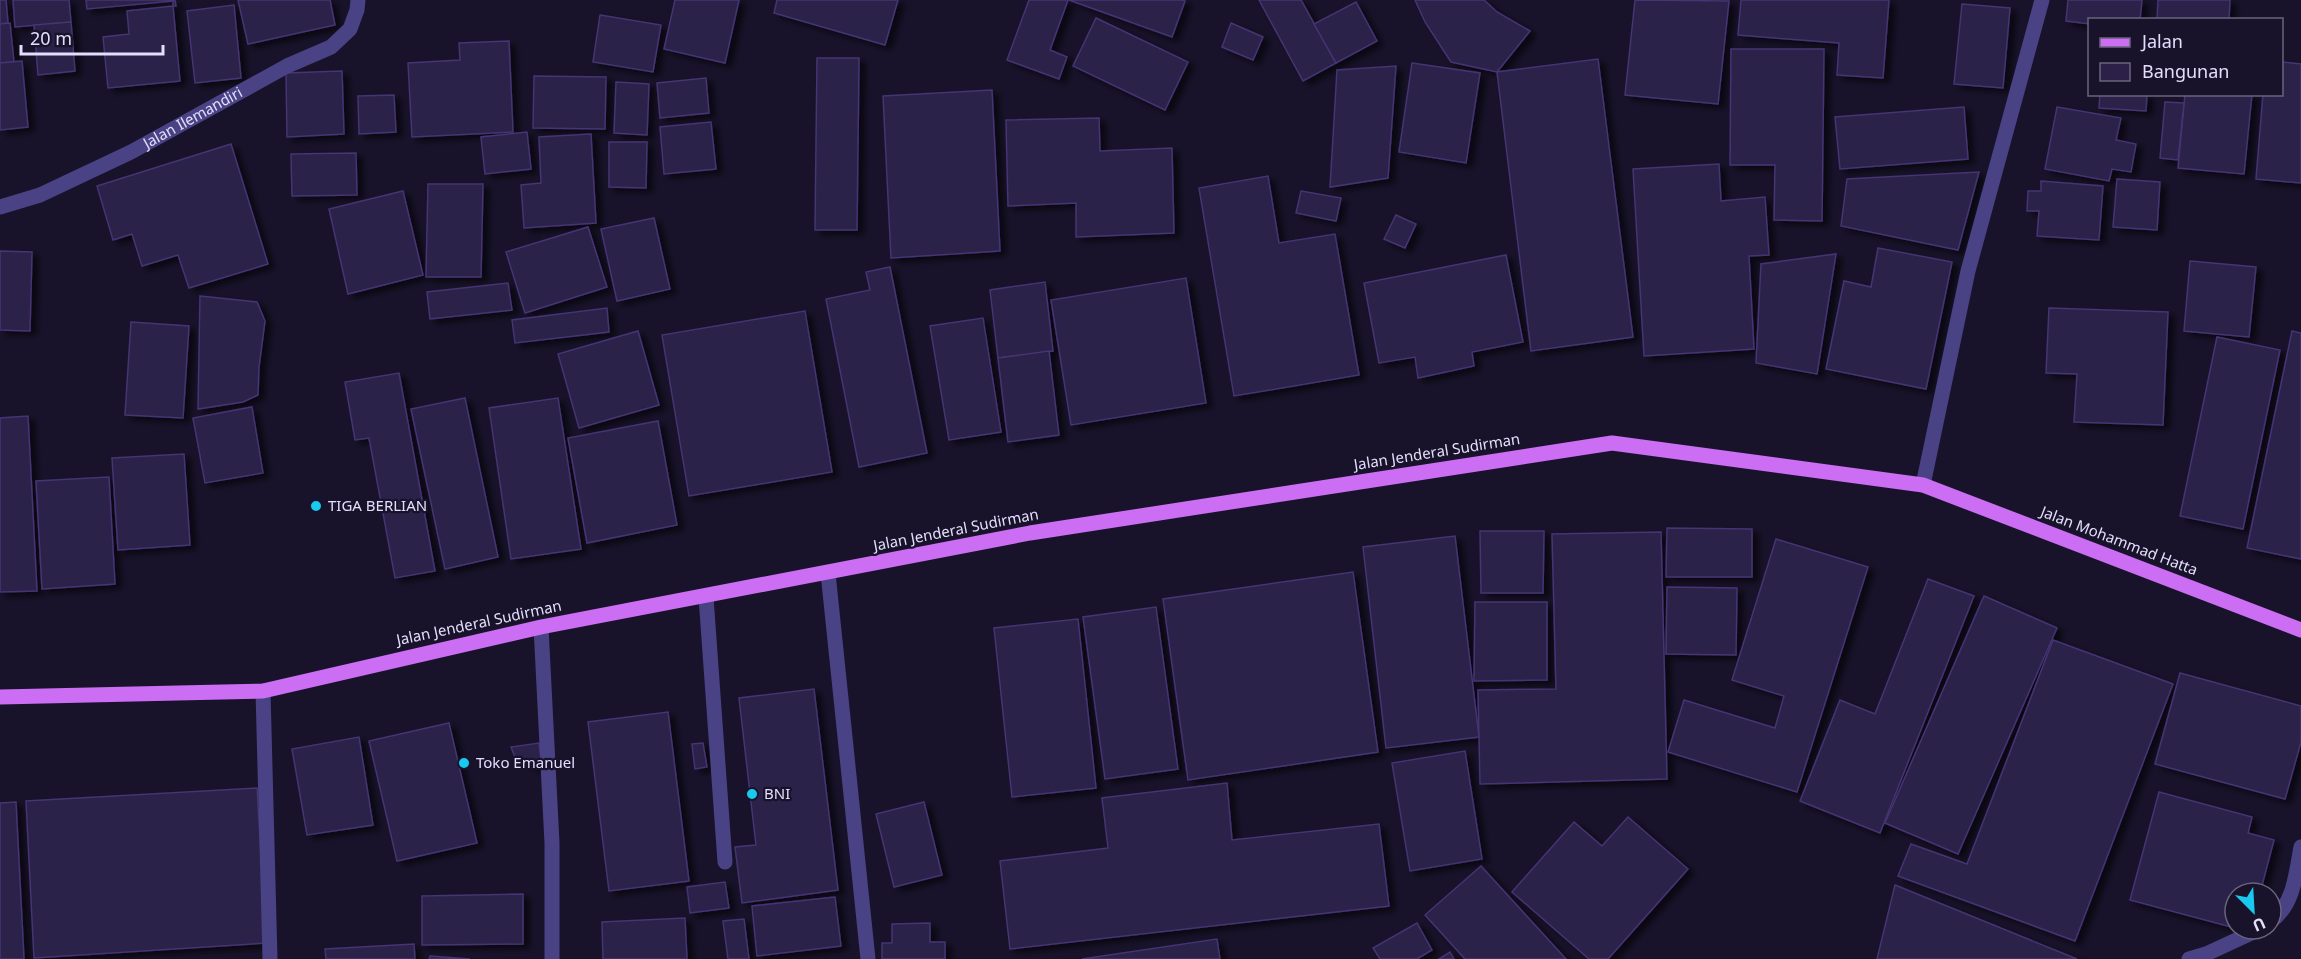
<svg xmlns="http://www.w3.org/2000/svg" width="2301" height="959" font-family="'Noto Sans',sans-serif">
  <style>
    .building { fill: #2c2049; stroke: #453473; stroke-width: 1.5; filter: url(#shadow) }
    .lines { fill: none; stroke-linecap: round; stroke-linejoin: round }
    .lane { stroke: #494285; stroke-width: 15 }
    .street { stroke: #494285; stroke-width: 15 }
    .primary { stroke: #cb6ef4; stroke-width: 15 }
    .poi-dot { fill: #19caee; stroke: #18132a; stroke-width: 2 }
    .labels { text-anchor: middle; stroke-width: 4.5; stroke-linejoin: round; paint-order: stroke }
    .street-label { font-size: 15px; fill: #e4defd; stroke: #18132a }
    .poi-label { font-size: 15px; fill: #e4defd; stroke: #18132a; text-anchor: start }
  </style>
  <defs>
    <filter id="shadow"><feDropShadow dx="6" dy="4" stdDeviation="3" flood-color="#0009"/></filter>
  </defs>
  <rect width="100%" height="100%" fill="#18132a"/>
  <g class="building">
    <polygon points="0,0 6,0 8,23 0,24"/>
    <polygon points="13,0 69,0 71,22 15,27"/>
    <polygon points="86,0 175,0 176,6 173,6 173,1 87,9"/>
    <polygon points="238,0 330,0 335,25 248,44"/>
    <polygon points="675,0 739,0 725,63 664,49"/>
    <polygon points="777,0 898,0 885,45 774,13"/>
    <polygon points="1029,0 1068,0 1050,50 1067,57 1059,79 1007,60"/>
    <polygon points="1069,0 1183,0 1185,1 1172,37"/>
    <polygon points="1259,0 1301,0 1336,63 1303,81"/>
    <polygon points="1415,0 1484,0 1497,12 1530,31 1497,72 1451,62 1425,22"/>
    <polygon points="1635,0 1729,1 1718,104 1625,95"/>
    <polygon points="1741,0 1889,0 1883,78 1837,75 1839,43 1738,35"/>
    <polygon points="2068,0 2142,0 2140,20 2090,20 2090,24 2066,21"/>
    <polygon points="2158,0 2230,0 2229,20 2157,20"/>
    <polygon points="1356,2 1377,41 1336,63 1314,24"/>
    <polygon points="1962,4 2010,8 2003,88 1954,84"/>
    <polygon points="234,5 241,78 195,83 187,11"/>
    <polygon points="173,6 180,81 108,88 103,37 129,34 127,11"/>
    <polygon points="600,15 661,25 653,72 593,62"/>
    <polygon points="1096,18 1188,62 1165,110 1073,66"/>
    <polygon points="71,22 75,71 38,75 34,25"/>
    <polygon points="10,23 14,62 0,63 0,24"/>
    <polygon points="1231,23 1263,37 1253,60 1222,47"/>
    <polygon points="509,41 513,132 412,137 408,63 460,60 459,43"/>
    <polygon points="1731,49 1824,49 1822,221 1774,220 1775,165 1730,165"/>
    <polygon points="817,58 859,58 857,230 815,230"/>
    <polygon points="1598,59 1633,337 1531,351 1497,72"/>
    <polygon points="22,61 28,127 0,130 0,63"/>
    <polygon points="2282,62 2301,64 2301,183 2256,179 2263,94 2282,94"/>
    <polygon points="1412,63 1480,73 1466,163 1399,152"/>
    <polygon points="1396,66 1388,178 1330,187 1337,70"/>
    <polygon points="342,71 344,134 287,137 286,73"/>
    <polygon points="534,76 606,77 605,129 533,128"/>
    <polygon points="706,78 709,113 660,118 657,83"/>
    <polygon points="616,82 649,84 647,135 614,133"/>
    <polygon points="992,90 1000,251 891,258 883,96"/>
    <polygon points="2100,94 2147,94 2146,111 2099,108"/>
    <polygon points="2185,94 2252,94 2244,174 2178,168"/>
    <polygon points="394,95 396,132 359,134 358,96"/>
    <polygon points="2165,102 2184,103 2178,160 2160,158"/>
    <polygon points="1964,107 1968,159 1840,169 1835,117"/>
    <polygon points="2057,107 2121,118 2116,140 2136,144 2131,172 2112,169 2109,181 2045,169"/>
    <polygon points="1099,118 1100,151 1172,148 1174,233 1076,237 1076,203 1008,206 1006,120"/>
    <polygon points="711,122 716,169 664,174 660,127"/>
    <polygon points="527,132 531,169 485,174 481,137"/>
    <polygon points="591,134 596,223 524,228 521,185 541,183 539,137"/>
    <polygon points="609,142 647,142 646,188 609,187"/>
    <polygon points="231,144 268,264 189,288 178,255 142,266 132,234 113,240 97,186"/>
    <polygon points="356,153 357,195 292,196 291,154"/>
    <polygon points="1719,164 1721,201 1765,197 1769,255 1749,256 1754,349 1644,356 1633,169"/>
    <polygon points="1979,172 1958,250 1841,226 1847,179"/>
    <polygon points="1268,176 1279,243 1335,234 1359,375 1234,396 1199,188"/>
    <polygon points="2117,179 2160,182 2157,230 2113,227"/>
    <polygon points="2041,181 2103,186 2099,240 2037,236 2039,211 2027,211 2028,191 2041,191"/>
    <polygon points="428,184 483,184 481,277 426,277"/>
    <polygon points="403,191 423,275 348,294 329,209"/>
    <polygon points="1301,191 1341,198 1336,221 1296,213"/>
    <polygon points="1396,215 1416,224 1405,248 1384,239"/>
    <polygon points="654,218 670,289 617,301 601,229"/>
    <polygon points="588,227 607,287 525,313 506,252"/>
    <polygon points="1878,248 1952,262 1926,389 1826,369 1844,281 1871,287"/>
    <polygon points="0,251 32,252 30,331 0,330"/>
    <polygon points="1836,254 1817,374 1756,363 1761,264"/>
    <polygon points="1506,255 1523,342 1472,352 1474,366 1418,378 1415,357 1379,363 1364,283"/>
    <polygon points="2190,261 2256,267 2249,337 2184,331"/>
    <polygon points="890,267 927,453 859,467 826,299 870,290 866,272"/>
    <polygon points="1186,278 1206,403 1071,425 1051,300"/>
    <polygon points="1045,282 1053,351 998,358 990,290"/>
    <polygon points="508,283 512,310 430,319 427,292"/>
    <polygon points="200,296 257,302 265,321 259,367 258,395 243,402 198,409"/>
    <polygon points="607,308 609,332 515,343 512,320"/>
    <polygon points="2049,308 2168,312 2163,425 2074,422 2077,374 2046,373"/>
    <polygon points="805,311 832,472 689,496 662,335"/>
    <polygon points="983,318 1001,432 949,440 930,326"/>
    <polygon points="131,322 189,326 183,418 125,415"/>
    <polygon points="638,331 659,405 579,428 558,354"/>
    <polygon points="2292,331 2301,333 2301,559 2247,548"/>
    <polygon points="2217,337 2280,350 2243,529 2180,516"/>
    <polygon points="1049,351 1059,435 1008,442 998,358"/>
    <polygon points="399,373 435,571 395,578 369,438 355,440 345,382"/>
    <polygon points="465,398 498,557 445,569 411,409"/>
    <polygon points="558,398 581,549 511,559 489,408"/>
    <polygon points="252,407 263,473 205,483 193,418"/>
    <polygon points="28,416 37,591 0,592 0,418"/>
    <polygon points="658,421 677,525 587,543 568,438"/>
    <polygon points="184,454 190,545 118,550 112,458"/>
    <polygon points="109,477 115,584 42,589 36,481"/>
    <polygon points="1667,528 1752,529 1752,577 1666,577"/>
    <polygon points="1480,531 1544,531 1543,593 1481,593"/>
    <polygon points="1661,532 1667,779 1480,784 1478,690 1556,689 1552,534"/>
    <polygon points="1455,536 1479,737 1386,748 1363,547"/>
    <polygon points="1776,539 1868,567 1797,792 1668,752 1684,700 1775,728 1784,696 1732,680"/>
    <polygon points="1353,572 1378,752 1188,780 1163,599"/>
    <polygon points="1928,579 1974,596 1880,833 1800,801 1840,700 1875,714"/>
    <polygon points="1667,587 1737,588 1736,655 1666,654"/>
    <polygon points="1984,596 2057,628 1958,854 1885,823"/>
    <polygon points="1475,602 1547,602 1547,680 1474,681"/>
    <polygon points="1156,607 1178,769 1105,779 1083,617"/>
    <polygon points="1078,619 1096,788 1012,797 994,628"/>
    <polygon points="2053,640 2173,684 2075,941 1898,876 1911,844 1967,864"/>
    <polygon points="2180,673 2301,706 2301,742 2285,799 2155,764"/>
    <polygon points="814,689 838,890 742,903 735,847 756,845 739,698"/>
    <polygon points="668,712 689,881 609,891 588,722"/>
    <polygon points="449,723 477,843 397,861 369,741"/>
    <polygon points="359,737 373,825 307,835 292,749"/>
    <polygon points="539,743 542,766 533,768 533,765 515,757 511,747"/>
    <polygon points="703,743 707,767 695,769 692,744"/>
    <polygon points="1465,751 1482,859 1410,871 1392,763"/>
    <polygon points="1227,783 1232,840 1379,824 1389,906 1010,949 1000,861 1108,848 1102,798"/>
    <polygon points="257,788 266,943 34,958 26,801"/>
    <polygon points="2159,792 2252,817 2248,833 2274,840 2260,893 2235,893 2235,928 2130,900"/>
    <polygon points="16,802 24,959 0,959 0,803"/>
    <polygon points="924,802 942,875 894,887 876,814"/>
    <polygon points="1628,817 1688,869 1608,959 1589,959 1512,892 1574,822 1602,846"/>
    <polygon points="1481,866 1566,959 1465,959 1425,915"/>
    <polygon points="725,882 729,908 690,913 687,887"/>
    <polygon points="1895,885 2077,959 1877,959"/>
    <polygon points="523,894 523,944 422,945 422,896"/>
    <polygon points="835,897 841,946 757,956 752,906"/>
    <polygon points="685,918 687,959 603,959 602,922"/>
    <polygon points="744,919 749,959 728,959 723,921"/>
    <polygon points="930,923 930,942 945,942 945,959 882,959 882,943 892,943 892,924"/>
    <polygon points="1417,923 1432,950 1417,959 1380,959 1373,948"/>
    <polygon points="1217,939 1220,959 1082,959"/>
    <polygon points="414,944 415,959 326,959 325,949"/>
    <polygon points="1450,952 1454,959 1439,959"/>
    <polygon points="430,956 470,959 429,959"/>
  </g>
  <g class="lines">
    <polyline class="lane" points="706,597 725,862"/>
    <g class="street">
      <path id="s1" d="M0 207 40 195 131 152 287 66 331 47 350 29 357 10 358 0"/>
      <polyline points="1923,485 1968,271 2042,0"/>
      <polyline points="828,573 868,959"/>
      <polyline points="541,627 552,843 552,959"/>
      <polyline points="263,691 270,959"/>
      <path d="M2271 921C2294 905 2296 873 2301 847"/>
      <polyline points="2189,959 2206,954 2260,929"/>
    </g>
    <polyline class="primary" points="0,697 263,691 541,627 1030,533 1612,443 1923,485 2301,630"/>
  </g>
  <g class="poi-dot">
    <circle cx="316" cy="506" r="6"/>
    <circle cx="464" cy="763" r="6"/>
    <circle cx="752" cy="794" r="6"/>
  </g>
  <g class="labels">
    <g class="street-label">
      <text dy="5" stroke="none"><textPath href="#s1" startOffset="213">Jalan Ilemandiri</textPath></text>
      <text transform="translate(1437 452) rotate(-9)" y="5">Jalan Jenderal Sudirman</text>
      <text transform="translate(956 530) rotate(-11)" y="5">Jalan Jenderal Sudirman</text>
      <text transform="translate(2119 541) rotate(21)" y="5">Jalan Mohammad Hatta</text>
      <text transform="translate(479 623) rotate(-12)" y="5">Jalan Jenderal Sudirman</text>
    </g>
    <g class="poi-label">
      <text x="328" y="511">TIGA BERLIAN</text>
      <text x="476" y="768">Toko Emanuel</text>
      <text x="764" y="799">BNI</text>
    </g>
  </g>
  <rect x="2088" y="18" width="195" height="78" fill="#18132a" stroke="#6a647e" stroke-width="1.5"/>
  <rect x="2100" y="38" width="30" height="9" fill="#cb6ef4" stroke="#6a647e" stroke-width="1.5"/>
  <text x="2142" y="48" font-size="18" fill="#e4defd">Jalan</text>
  <rect x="2100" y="63" width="30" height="18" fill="#2c2049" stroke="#6a647e" stroke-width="1.5"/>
  <text x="2142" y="78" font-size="18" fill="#e4defd">Bangunan</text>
  <g transform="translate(2253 911) rotate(156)"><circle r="28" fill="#18132a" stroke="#6a647e" stroke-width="1.5"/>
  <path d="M0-4.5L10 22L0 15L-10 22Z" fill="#19caee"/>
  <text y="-9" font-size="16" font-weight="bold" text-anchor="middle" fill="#e4defd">U</text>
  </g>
  <path d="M21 45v9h142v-9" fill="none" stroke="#e4defd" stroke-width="3"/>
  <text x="30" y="45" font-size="18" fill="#e4defd" stroke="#18132a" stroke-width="4.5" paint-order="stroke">20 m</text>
</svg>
